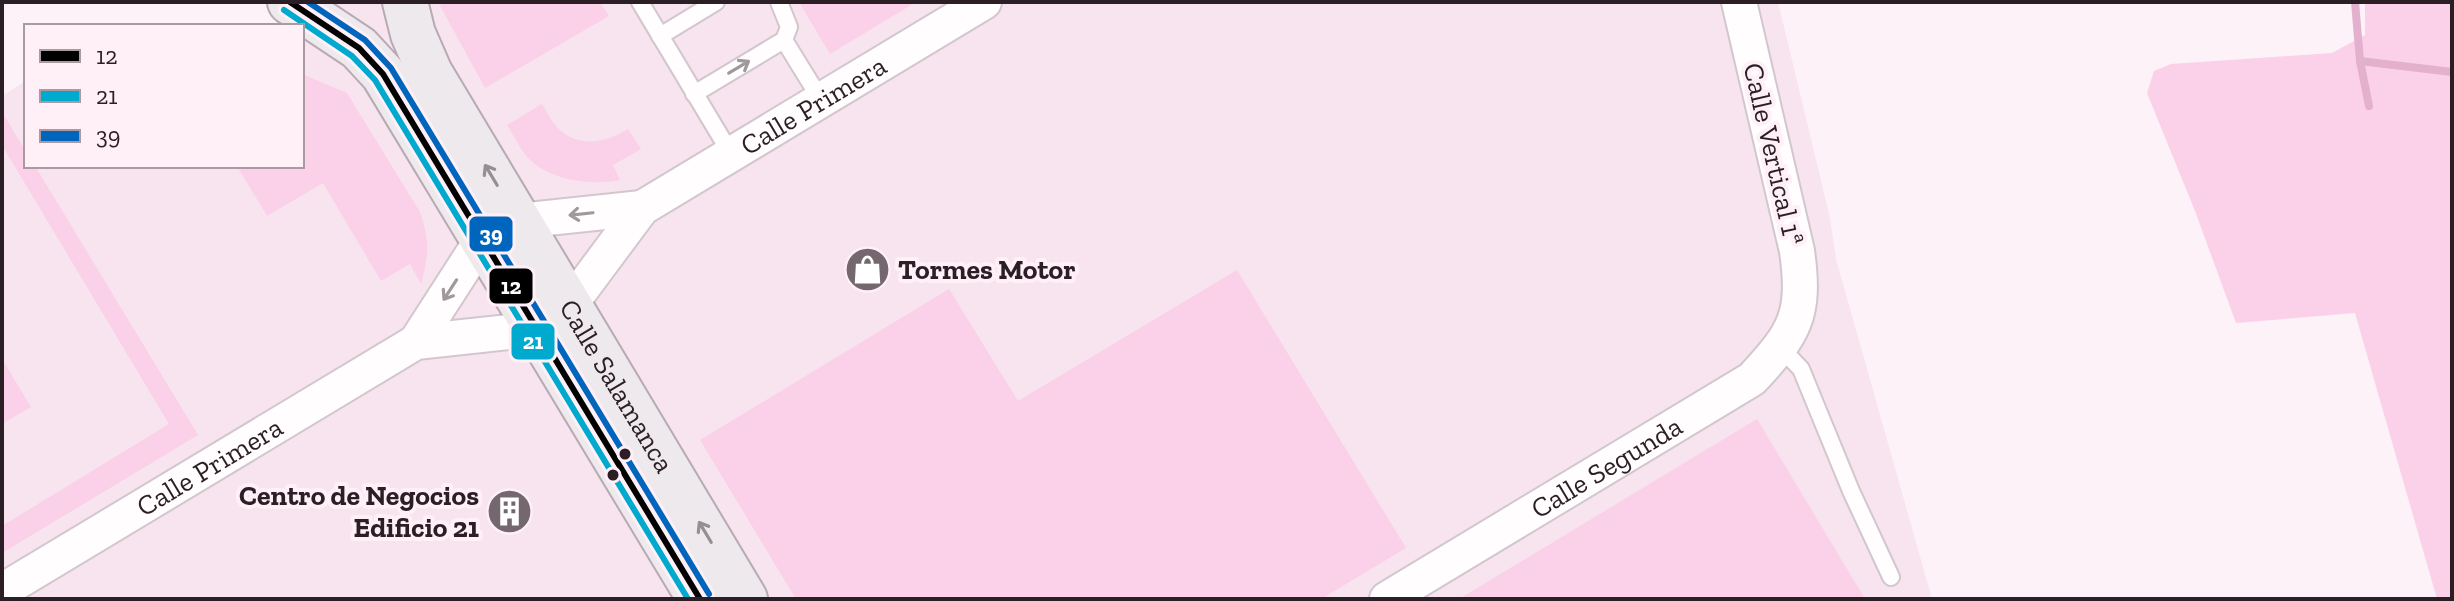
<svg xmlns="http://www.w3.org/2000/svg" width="2454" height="601" font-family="'Zilla Slab',serif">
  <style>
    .built { fill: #f7e4ee }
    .green { fill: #fbd0e9 }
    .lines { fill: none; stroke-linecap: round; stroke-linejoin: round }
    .stream { stroke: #e3b0cd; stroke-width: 8 }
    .lane-casing { stroke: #d2c7cd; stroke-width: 20 }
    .street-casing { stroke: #d2c7cd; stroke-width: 38 }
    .primary-casing { stroke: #b8aab2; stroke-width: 48 }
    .lane { stroke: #fffdfe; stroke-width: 16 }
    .street { stroke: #fffdfe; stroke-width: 34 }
    .primary { stroke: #eee9ec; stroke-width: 44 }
    .bus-1-casing { stroke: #ffeff7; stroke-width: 12 }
    .bus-2-casing { stroke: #ffeff7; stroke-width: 12 }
    .bus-3-casing { stroke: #ffeff7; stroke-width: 12 }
    .bus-1 { stroke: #000; stroke-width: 6 }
    .bus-2 { stroke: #00a9ce; stroke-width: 6 }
    .bus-3 { stroke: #0065bd; stroke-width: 6 }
    .oneway { stroke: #a0999c }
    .oneway2 { stroke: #968e92 }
    .bus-dot { fill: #2b1e25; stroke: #ffeff7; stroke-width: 3 }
    .labels { text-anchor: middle; stroke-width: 8; stroke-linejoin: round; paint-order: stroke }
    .street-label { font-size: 28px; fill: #2b1e25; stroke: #ffeff7 }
    .poi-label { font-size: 28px; font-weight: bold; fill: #2b1e25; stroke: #ffeff7; text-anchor: start }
    .line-badge { stroke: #ffeff7; stroke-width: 3 }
    .badge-label { font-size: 22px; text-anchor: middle; font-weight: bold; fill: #fff }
  </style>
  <rect width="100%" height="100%" fill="#fcf2f7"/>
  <polygon class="built" points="323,2 1778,2 1830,218 1836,259 1932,599 2,599 2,96 26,81 26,166 302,166 302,26 280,26"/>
  <g class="green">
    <polygon points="438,2 600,2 609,16 485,88"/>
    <polygon points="799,2 916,2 830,54"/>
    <polygon points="2365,2 2452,2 2452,599 2437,599 2355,313 2236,323 2195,211 2147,93 2154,71 2171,64 2332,53 2365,35"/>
    <path d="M302 74 347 93 420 212C430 241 429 255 421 284L410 264 381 281 323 183 267 216 237 166H302Z"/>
    <path d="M542 104C547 111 550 120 556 126 576 149 606 143 628 129L641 149 613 165 620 180C589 186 544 180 524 153 518 145 513 134 507 125Z"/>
    <polygon points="2,112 26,152 26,166 35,166 198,435 2,553 2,526 169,424 2,145"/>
    <polygon points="1237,270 1406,548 1321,599 796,599 700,440 949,289 1018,401"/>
    <polygon points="2,359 31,407 2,424"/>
    <polygon points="1757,419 1865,599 1459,599"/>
  </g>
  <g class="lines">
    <g class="stream">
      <polyline points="2355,2 2360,61 2369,106"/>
      <polyline points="2360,61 2452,72"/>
    </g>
    <defs>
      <g id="lane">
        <polyline points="640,2 731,154"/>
        <polyline points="660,36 716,2"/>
        <polyline points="784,40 821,100"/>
        <polyline points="694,94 784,40 789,27 779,2"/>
        <polyline points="1781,348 1801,369 1851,491 1891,577"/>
      </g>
      <g id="street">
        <polyline points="519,221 642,208"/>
        <path id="s1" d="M569 306 642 208 984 2"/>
        <polyline points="416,342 483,238"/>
        <path id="s2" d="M2 591 416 342 536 329"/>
        <path id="s3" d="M1387 599 1752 379C1795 333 1806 315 1797 251L1739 2"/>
      </g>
      <g id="primary">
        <polyline points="290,2 359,48 383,74 700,599"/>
        <path id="s4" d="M405 2 413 34 430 73 745 599"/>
      </g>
    </defs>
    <use href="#lane" class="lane-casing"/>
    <use href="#street" class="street-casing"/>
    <use href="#primary" class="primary-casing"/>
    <use href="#lane" class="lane"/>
    <use href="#street" class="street"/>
    <use href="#primary" class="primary"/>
    <defs>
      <polyline id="bus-1" points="290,2 359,48 383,74 700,599"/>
      <polyline id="bus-2" points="284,10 352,56 375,80 688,599"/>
      <polyline id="bus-3" points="308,2 365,40 391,68 709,594"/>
    </defs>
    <use href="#bus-1" class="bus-1-casing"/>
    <use href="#bus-2" class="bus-2-casing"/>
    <use href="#bus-3" class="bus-3-casing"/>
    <use href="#bus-1" class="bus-1"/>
    <use href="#bus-2" class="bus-2"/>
    <use href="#bus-3" class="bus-3"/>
  </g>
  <defs><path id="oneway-shaft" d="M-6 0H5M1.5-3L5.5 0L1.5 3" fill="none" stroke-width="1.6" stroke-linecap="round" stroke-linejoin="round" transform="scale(2)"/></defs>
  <g class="oneway">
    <use href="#oneway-shaft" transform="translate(739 67) rotate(-31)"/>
    <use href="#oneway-shaft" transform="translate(581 214) rotate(174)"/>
    <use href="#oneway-shaft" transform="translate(450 290) rotate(123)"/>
  </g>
  <g class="oneway2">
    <use href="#oneway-shaft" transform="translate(491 175) rotate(-121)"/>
    <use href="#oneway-shaft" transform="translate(705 532) rotate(-121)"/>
  </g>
  <defs>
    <symbol id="shop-disc" viewBox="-11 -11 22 22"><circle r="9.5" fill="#74686e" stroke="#ffeff7"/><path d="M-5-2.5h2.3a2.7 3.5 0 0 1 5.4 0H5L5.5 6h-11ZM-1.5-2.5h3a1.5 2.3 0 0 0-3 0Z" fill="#fff"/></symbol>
    <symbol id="building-disc" viewBox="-11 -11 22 22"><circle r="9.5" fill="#74686e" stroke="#ffeff7"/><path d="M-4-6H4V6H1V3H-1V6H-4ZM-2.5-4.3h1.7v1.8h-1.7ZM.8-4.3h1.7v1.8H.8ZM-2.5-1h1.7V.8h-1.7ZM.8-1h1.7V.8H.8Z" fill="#fff"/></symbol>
  </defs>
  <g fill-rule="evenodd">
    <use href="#shop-disc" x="842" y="244" width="51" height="51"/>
    <use href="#building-disc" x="484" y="486" width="51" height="51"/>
  </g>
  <g class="bus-dot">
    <circle cx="625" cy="454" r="7"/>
    <circle cx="613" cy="475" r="7"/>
  </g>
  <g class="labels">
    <g class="street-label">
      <text dy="10" stroke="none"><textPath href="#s1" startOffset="322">Calle Primera</textPath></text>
      <text transform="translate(1774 154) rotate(77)" y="10">Calle Vertical 1ª</text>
      <text dy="10" stroke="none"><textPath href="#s4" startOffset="440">Calle Salamanca</textPath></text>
      <text dy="10" stroke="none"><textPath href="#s3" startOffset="256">Calle Segunda</textPath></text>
      <text dy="10" stroke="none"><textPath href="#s2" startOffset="242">Calle Primera</textPath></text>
    </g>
    <g class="poi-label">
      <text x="898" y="279">Tormes Motor</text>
      <text x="479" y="505" text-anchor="end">Centro de Negocios<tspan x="479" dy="32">Edificio 21</tspan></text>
    </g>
  </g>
  <g class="line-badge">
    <rect x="468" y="215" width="46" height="38" rx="8" fill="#0065bd"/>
    <rect x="488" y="267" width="46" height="38" rx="8" fill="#000"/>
    <rect x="510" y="322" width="46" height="39" rx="8" fill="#00a9ce"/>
  </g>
  <g class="badge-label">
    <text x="491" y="242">39</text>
    <text x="511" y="294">12</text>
    <text x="533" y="349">21</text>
  </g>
  <rect width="2454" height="601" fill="none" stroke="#2b1e25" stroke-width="8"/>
  <rect x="24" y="24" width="280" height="144" fill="#ffeff7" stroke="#aa9ba3" stroke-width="2"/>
  <rect x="40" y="50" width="40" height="12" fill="#000000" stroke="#aa9ba3" stroke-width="2"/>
  <text x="96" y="64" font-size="24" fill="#2b1e25">12</text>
  <rect x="40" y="90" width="40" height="12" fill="#00a9ce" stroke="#aa9ba3" stroke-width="2"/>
  <text x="96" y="104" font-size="24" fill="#2b1e25">21</text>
  <rect x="40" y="130" width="40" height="12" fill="#0065bd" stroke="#aa9ba3" stroke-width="2"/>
  <text x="96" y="144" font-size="24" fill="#2b1e25">39</text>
</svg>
